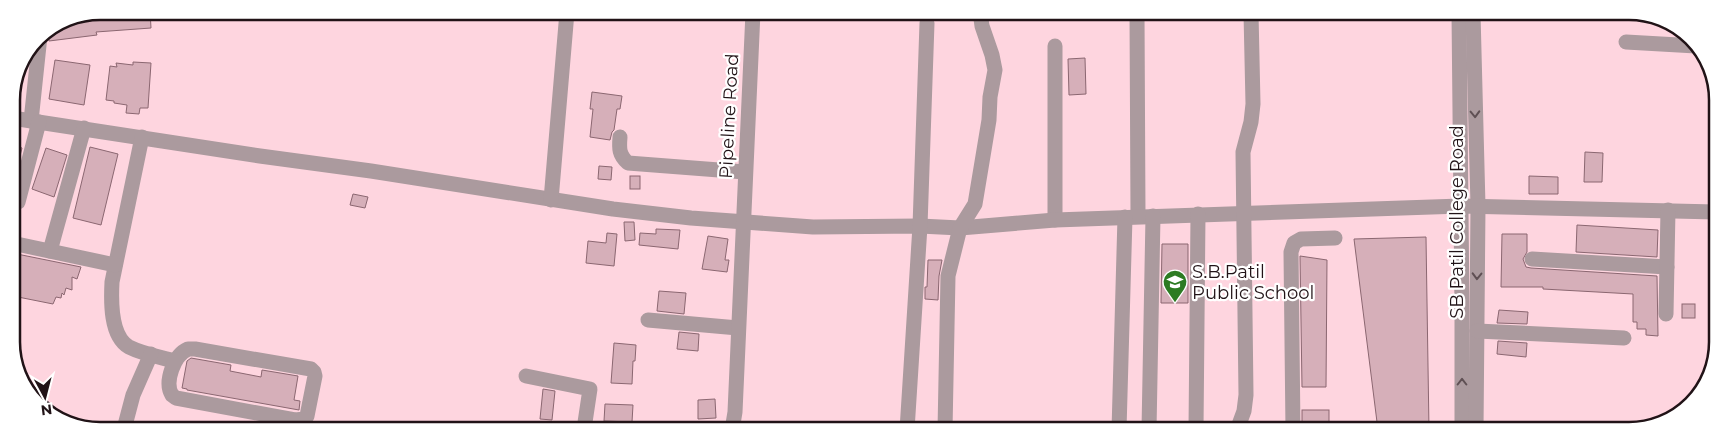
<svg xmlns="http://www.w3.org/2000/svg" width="1729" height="442" font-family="Montserrat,sans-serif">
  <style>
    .building { fill: #d6afb9; stroke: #8b6771 }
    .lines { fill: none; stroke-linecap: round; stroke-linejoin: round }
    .minor { stroke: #ab9a9e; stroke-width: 15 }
    .oneway { stroke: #5f5054 }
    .labels { text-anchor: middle; stroke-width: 4.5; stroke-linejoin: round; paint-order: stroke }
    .street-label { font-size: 18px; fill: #211317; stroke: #fff }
    .poi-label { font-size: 18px; fill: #211317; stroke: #fff; text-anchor: start }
    .rim { fill: none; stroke: #211317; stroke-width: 2.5 }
  </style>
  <rect width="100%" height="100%" fill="#fed5df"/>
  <g class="building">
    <polygon points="100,11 150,11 151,28 96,32 97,35 49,41 48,30 67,18"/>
    <polygon points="1085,58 1086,94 1069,95 1068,59"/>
    <polygon points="55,60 90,65 84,105 49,99"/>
    <polygon points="133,62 151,63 148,108 140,108 139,114 126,113 127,105 114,103 114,101 106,100 110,66 117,67 116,63 133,65"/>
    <polygon points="592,92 622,96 620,109 617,109 614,130 612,132 610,140 590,137 593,109 590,109"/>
    <polygon points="12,144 22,148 12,188"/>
    <polygon points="90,147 118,154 101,225 73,218"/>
    <polygon points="46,148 67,155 54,197 32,189"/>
    <polygon points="1585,152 1603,153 1602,182 1584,182"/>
    <polygon points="599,166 612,167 611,180 598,179"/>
    <rect x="630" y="176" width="10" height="13"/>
    <polygon points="1529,176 1558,177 1558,194 1529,194"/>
    <polygon points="353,194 368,197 365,208 350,205"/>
    <polygon points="624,222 634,222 635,240 625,241"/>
    <polygon points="1577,225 1658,230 1657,257 1576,252"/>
    <polygon points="656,229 680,230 678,249 639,245 640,233 656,234"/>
    <polygon points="607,233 617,234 614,266 586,263 588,241 606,243"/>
    <polygon points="1502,234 1527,234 1527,252 1523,259 1526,267 1531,268 1657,276 1658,336 1646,335 1646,329 1637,329 1637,322 1633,322 1633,294 1543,289 1543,287 1501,287"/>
    <polygon points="708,236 728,239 725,260 729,260 727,272 702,269"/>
    <polygon points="1426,237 1429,430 1378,430 1354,239"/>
    <polygon points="1162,244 1188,244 1188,303 1161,303"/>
    <polygon points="12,253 81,267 77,279 72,277 72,290 66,288 64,295 62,293 61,298 56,297 53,304 13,296"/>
    <polygon points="1300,256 1327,260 1326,387 1302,387"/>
    <polygon points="928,260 942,260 939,276 938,300 925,299 925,287 927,287"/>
    <polygon points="659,291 686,293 684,314 657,311"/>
    <rect x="1682" y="304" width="13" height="14"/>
    <polygon points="1499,310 1528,312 1527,324 1497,323"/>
    <polygon points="679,332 699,334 698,351 677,349"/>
    <polygon points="1498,341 1527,343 1526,357 1497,354"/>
    <polygon points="614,343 636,345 635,361 633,361 632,384 611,383"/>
    <polygon points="191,358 231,365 230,371 261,377 262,370 298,376 294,400 300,401 299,410 187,390 187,389 182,388 187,361"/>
    <polygon points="543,389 555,391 552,420 540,419"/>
    <polygon points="715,399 716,418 698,419 698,400"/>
    <polygon points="605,404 633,405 632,422 604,421"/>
    <rect x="1302" y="410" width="27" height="20"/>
  </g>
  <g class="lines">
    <g class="minor">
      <polyline points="1137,12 1138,216"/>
      <polyline points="1459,13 1462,310 1462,430"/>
      <polyline points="1473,13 1478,206 1476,430"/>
      <polyline points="1626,42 1696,46"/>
      <polyline points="1055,46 1055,220"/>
      <polyline points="12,118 260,156 371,171 613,209 691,218 813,227 920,226 960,228 1055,220 1461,206 1716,212"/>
      <polyline points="31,121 40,36"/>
      <path d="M142 137 112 282C111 301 110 336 129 347 143 354 160 357 174 361"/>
      <path d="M620 137C619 149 619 155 628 163L745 172"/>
      <polyline points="551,200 567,12"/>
      <polyline points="18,202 39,122"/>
      <polyline points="12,243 115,265"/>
      <polyline points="50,251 84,128"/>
      <polyline points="1532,259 1667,267"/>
      <polyline points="1666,314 1668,210"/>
      <polyline points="648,320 738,328"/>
      <polyline points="1477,331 1624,338"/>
      <path d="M188 349H195L311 369 314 372 315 376 307 416 305 419 295 420 176 398 172 395C164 382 174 355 188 349Z"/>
      <polyline points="526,376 590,389 584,429"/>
      <polyline points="124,429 133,395 151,354"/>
      <polyline points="732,430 735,412 753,12"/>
      <polyline points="907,430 920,226 927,23"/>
      <polyline points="945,430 948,276 960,228 975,204 989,120 990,97 995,70 992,55 982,26 980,12"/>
      <polyline points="1119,430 1125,217"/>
      <polyline points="1149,430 1153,216"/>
      <polyline points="1196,430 1198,214"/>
      <polyline points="1237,430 1244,411 1246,395 1243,152 1251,122 1253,104 1251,13"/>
      <polyline points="1293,430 1291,252 1294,243 1301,239 1335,238"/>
    </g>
  </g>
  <defs><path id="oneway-chevron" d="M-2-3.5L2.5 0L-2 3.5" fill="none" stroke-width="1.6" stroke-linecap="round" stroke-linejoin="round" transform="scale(1.25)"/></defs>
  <g class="oneway">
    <use href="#oneway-chevron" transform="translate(1475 114) rotate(88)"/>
    <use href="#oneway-chevron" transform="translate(1477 276) rotate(91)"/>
    <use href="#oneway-chevron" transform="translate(1462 382) rotate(-90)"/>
  </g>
  <defs>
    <symbol id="school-pin" viewBox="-11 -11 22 30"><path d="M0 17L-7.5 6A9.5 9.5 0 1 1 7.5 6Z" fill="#2d7b23" stroke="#fff"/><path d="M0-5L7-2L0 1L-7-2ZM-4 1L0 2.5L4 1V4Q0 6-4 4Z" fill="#fff"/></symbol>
  </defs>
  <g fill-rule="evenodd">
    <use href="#school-pin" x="1161" y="268" width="28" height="38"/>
  </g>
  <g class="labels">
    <g class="street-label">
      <text transform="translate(729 116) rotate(-87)" y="6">Pipeline Road</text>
      <text transform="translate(1457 222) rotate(-90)" y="6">SB Patil College Road</text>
    </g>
    <g class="poi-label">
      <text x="1192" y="278">S.B.Patil<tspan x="1192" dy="21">Public School</tspan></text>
    </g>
  </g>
  <path d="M0 0H1729V442H0ZM100 20H1629A80 80 0 0 1 1709 100V342A80 80 0 0 1 1629 422H100A80 80 0 0 1 20 342V100A80 80 0 0 1 100 20Z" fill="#fff" fill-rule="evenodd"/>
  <path class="rim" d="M100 20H1629A80 80 0 0 1 1709 100V342A80 80 0 0 1 1629 422H100A80 80 0 0 1 20 342V100A80 80 0 0 1 100 20Z"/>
  <g transform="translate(45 397) rotate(173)" stroke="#ffffff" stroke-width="4" paint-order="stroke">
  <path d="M0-4L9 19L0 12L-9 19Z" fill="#211317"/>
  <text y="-8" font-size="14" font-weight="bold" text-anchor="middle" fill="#211317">N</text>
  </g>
</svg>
